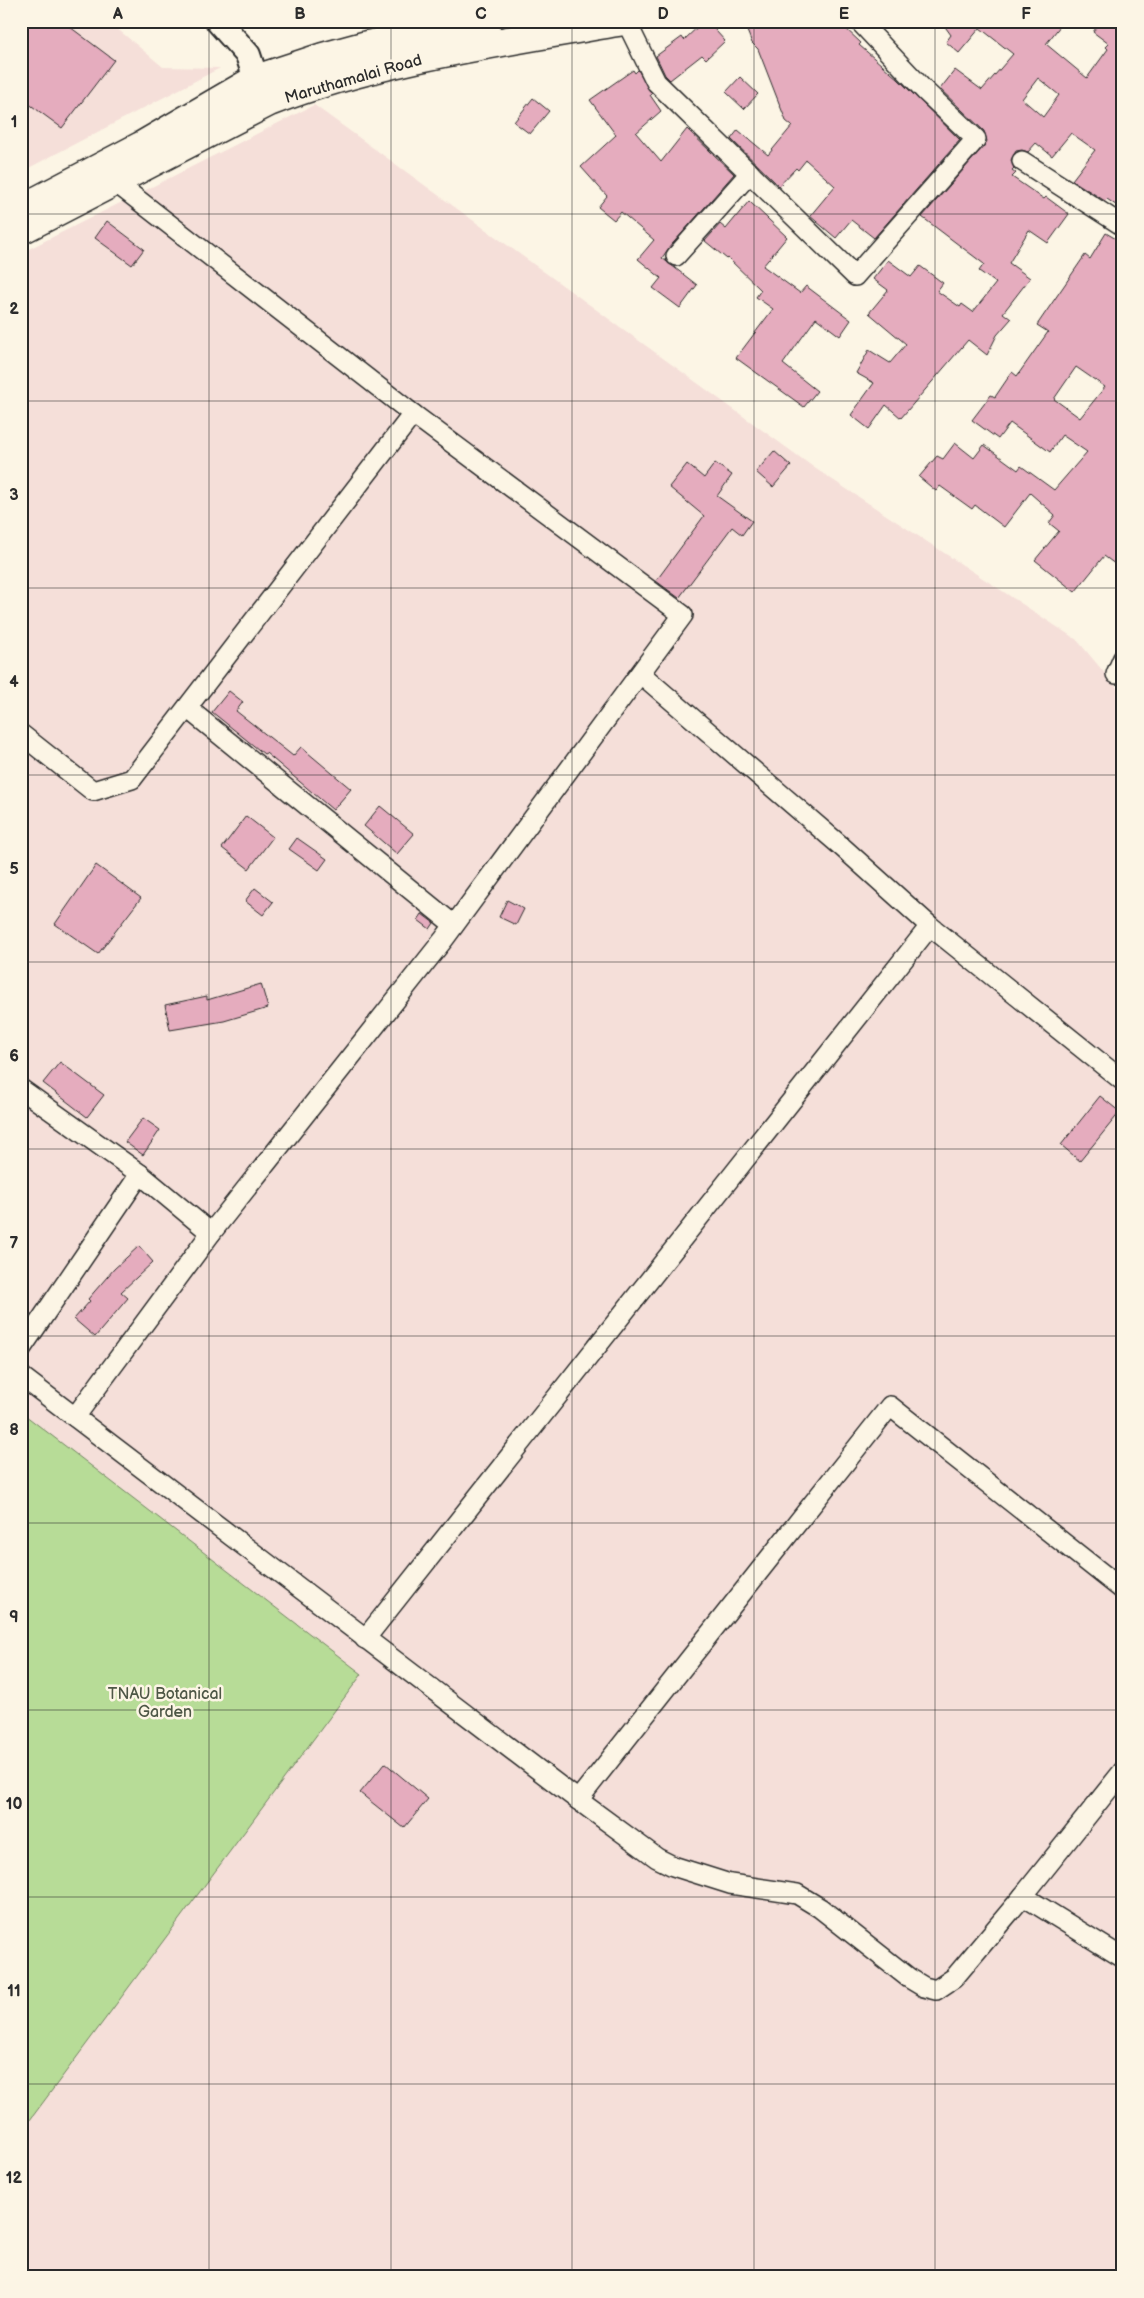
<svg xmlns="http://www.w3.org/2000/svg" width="1144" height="2298" font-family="'Balsamiq Sans',sans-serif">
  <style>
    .built { fill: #f5dfd9 }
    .green { fill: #b7dc97; stroke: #718461 }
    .building { fill: #e5acbe; stroke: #2b2b2b; fill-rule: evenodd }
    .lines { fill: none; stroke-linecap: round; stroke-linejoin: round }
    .minor-casing { stroke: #2b2b2b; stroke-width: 22 }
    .tertiary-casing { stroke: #2b2b2b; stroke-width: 28 }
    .primary-casing { stroke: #2b2b2b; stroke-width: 31 }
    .minor { stroke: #fcf5e5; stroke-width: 19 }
    .tertiary { stroke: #fcf5e5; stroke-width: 24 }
    .primary { stroke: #fcf5e5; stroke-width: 28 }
    .grid { fill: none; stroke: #2b2b2b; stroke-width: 1; stroke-opacity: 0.55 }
    .labels { text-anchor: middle; stroke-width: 5; stroke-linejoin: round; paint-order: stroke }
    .street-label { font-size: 16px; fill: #2b2b2b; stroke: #fcf5e5 }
    .park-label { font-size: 16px; fill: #4e5746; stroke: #fcf5e5 }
    .neatline { fill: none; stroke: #2b2b2b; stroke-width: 2 }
    .grid-label { font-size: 16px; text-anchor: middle; font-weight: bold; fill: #2b2b2b }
  </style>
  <rect width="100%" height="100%" fill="#fcf5e5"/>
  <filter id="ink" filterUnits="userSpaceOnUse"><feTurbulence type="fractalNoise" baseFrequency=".02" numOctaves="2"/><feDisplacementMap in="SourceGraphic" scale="10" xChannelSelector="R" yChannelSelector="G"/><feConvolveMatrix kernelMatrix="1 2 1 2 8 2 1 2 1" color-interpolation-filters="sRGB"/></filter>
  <g filter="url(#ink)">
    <g class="built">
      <polygon points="21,21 108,21 163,67 220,68 21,172"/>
      <polygon points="314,105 816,469 1077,640 1123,695 1123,2277 21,2277 21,253"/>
    </g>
    <polygon class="green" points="21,1412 362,1674 24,2128 21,2126"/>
    <g class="building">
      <polygon points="21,21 62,21 114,60 62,128 21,98"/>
      <polygon points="704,21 707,21 725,41 706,59 702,55 670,80 665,75 656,56 682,37 684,40"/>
      <polygon points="743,21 841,21 843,26 861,43 859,45 898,79 960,140 874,238 851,220 836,238 810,216 835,186 806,160 798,170 796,168 779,186 731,139 738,130 768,155 792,126 786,121 758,49 752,43"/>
      <path d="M941 21H1064L1046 44 1087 78 1108 49 1106 47 1109 44 1093 32 1101 21H1123V210L1107 199 1105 201 1072 180 1095 150 1071 133 1052 156 1036 143 1028 152 1022 150 1016 151 1011 160 1014 168 1012 170 1016 173 1012 177 1044 199 1046 197 1069 214 1048 243 1029 230 1009 263 1030 278 1003 313 1011 319 997 335 987 355 968 340 901 418 886 405 869 429 851 415 874 383 856 373 869 350 890 363 906 344 869 313 888 290 873 279 888 260 911 277 920 266 943 283 937 291 960 307 962 304 973 312 996 283 979 271 984 264 922 217 984 146 987 141 984 131 940 89 955 70 982 90 1013 54 980 28 959 53 946 42 951 35ZM1038 78 1059 95 1043 117 1022 99Z"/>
      <polygon points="633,70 635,73 638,70 652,93 650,95 661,111 636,133 661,162 687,129 734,174 668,249 662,258 697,285 680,308 653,288 661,278 638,259 654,240 621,212 614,220 598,207 607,196 581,167 616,135 590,100"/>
      <polygon points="740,77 758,94 744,109 726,92"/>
      <polygon points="533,98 549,111 530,134 514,122"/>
      <polygon points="749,201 787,237 763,266 800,293 806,286 851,320 840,336 816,318 783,364 817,391 804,407 736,358 773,309 756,297 761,290 728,258 727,259 705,241 720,224 726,229"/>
      <polygon points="107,221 144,249 132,265 95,238"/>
      <path d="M1106 233 1123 243V570L1104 556 1075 592 1035 560 1059 531 1049 523 1055 515 1030 493 1004 527 975 505 972 509 940 486 936 491 919 477 937 456 943 459 955 443 974 458 984 445 1018 470 1021 466 1054 490 1087 452 1062 435 1050 452 1010 423 998 439 972 420 991 395 995 397 1012 372 1017 376 1048 332 1037 325 1085 255 1090 259ZM1076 367 1105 387 1080 418 1054 399Z"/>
      <polygon points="774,451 791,466 773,487 756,472"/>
      <polygon points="715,463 732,475 717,496 752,521 742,535 732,527 679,598 656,581 704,516 669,487 687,464 704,478"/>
      <polygon points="229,691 243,702 236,711 293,756 301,747 351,789 333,810 266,753 264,754 212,712"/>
      <polygon points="380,806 414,834 397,854 364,826"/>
      <polygon points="246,816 273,837 249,869 222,848"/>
      <polygon points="297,838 327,859 319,870 289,849"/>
      <polygon points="96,865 141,898 98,954 55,924"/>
      <polygon points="255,888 273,902 263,915 245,901"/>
      <polygon points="507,900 524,909 516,925 499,917"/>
      <polygon points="422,914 434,923 430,929 418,920"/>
      <polygon points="261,984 268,1008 224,1021 170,1030 165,1005 207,996 207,1000"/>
      <polygon points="60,1062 104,1095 87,1117 43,1083"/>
      <polygon points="1100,1096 1120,1112 1080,1161 1061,1145"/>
      <polygon points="143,1118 160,1130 143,1155 125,1142"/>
      <polygon points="139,1246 153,1262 121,1292 128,1298 95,1337 74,1319 90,1301 88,1299 114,1269"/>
      <polygon points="385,1763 428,1799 404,1828 360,1793"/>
    </g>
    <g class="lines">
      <defs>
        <g id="minor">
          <polyline points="626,21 656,82 855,276 976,139 925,91 859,21"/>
          <polyline points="1022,161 1123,226"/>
          <polyline points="676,256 750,173"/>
          <polyline points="1116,674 1123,658"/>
          <polyline points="187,708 454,925"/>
          <polyline points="21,734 93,791 132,779 413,414"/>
          <polyline points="930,926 1123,1081"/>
          <polyline points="21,1089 140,1174 211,1233"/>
          <polyline points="21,1349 140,1174"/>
          <polyline points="21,1376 578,1800 657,1858 673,1866 730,1884 797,1894 820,1908 909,1978 924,1987 936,1990 954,1978 1023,1896 1123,1771"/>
          <polyline points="75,1417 211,1233 444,939 683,615 413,414 115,182"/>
          <polyline points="365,1639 930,926 841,846 641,674"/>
          <polyline points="578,1800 890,1406 1123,1590"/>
          <polyline points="1023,1896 1123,1958"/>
        </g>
        <polyline id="tertiary" points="218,21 248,55 256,79"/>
        <g id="primary">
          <polyline points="21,209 141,146 256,79 323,57 367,45 487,21"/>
          <path d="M21 230 269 102C382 58 504 42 623 21"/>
        </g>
      </defs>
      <use href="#minor" class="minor-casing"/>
      <use href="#tertiary" class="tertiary-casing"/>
      <use href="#primary" class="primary-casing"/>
      <use href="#minor" class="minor"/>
      <use href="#tertiary" class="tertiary"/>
      <use href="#primary" class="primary"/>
    </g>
  </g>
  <path class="grid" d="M209 21V2277M391 21V2277M572 21V2277M754 21V2277M935 21V2277M21 214H1123M21 401H1123M21 588H1123M21 775H1123M21 962H1123M21 1149H1123M21 1336H1123M21 1523H1123M21 1710H1123M21 1897H1123M21 2084H1123"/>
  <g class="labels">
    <g class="street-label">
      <text transform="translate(353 78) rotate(-16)" y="6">Maruthamalai Road</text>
    </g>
    <g class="park-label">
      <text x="165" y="1699">TNAU Botanical<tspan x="165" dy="18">Garden</tspan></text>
    </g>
  </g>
  <rect width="1144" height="2298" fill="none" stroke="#fcf5e5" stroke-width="55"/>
  <rect x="28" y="28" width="1088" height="2242" class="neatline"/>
  <g class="grid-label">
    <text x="118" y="19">A</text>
    <text x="300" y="19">B</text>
    <text x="481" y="19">C</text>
    <text x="663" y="19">D</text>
    <text x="844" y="19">E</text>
    <text x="1026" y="19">F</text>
    <text x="14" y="127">1</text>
    <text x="14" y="314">2</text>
    <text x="14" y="500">3</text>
    <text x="14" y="687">4</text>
    <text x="14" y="874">5</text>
    <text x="14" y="1061">6</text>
    <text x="14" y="1248">7</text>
    <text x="14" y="1435">8</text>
    <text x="14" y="1622">9</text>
    <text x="14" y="1809">10</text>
    <text x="14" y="1996">11</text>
    <text x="14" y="2183">12</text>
  </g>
</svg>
